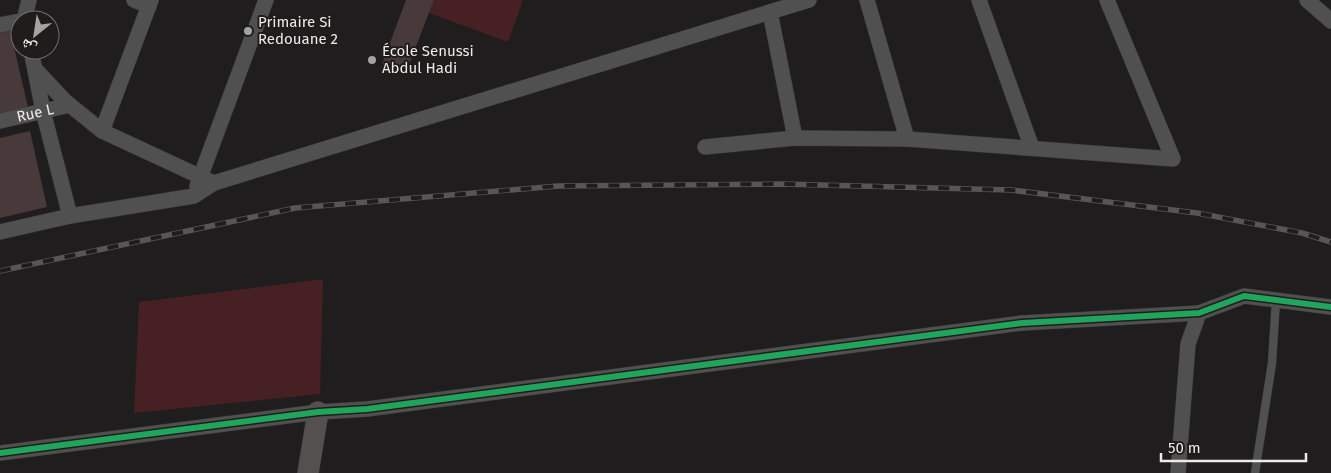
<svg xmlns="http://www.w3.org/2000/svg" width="1331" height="473" font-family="'Fira Sans','Noto Naskh Arabic',sans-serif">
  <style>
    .green { fill: #472023 }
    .building { fill: #48393a }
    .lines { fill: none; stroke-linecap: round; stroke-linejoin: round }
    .lane-casing { stroke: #3a3838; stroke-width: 9 }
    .street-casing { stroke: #3a3838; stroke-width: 16 }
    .secondary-casing { stroke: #3a3838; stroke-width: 22 }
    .lane { stroke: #515050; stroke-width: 8 }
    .street { stroke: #515050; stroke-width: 15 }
    .secondary { stroke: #555050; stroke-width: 21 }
    .rail-casing { stroke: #575555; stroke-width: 5.5 }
    .rail { stroke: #201c1c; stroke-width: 4; stroke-dasharray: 11; stroke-linecap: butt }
    .cycleway-casing { stroke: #201c1c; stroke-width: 9 }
    .cycleway { stroke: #20a55d; stroke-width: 6 }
    .poi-dot { fill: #a5a2a2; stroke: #201c1c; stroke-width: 2 }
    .labels { text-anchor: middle; stroke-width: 4; stroke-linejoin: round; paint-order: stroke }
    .poi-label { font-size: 15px; fill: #edeaea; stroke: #201c1c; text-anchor: start }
    .street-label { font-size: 15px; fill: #edeaea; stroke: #201c1c }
  </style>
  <rect width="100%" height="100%" fill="#1f1d1d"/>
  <g class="green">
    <polygon points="434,0 523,0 508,42 429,13"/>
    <polygon points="323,279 320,394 134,413 139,302"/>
  </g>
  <g class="building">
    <polygon points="406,0 434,0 406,72 382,64"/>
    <polygon points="10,30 28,107 0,113 0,33"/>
    <polygon points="30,131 47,207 0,218 0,138"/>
  </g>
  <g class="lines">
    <defs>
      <polyline id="lane" points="1255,473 1272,363 1276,300"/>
      <g id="street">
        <polyline points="134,0 149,6"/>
        <polyline points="867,0 907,139"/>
        <polyline points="979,0 1032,148"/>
        <polyline points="1307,0 1331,21"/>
        <polyline points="770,12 795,138"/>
        <polyline points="24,20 29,0"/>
        <polyline points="0,25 20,21"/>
        <polyline points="31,50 43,111 70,216"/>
        <polyline points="35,69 65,101 102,131 214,183"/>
        <path id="s1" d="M0 121 70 105"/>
        <polyline points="102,131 151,0"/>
        <polyline points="705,147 795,138 907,139 1173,159 1107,0"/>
        <polyline points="197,186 266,0"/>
        <polyline points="0,232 70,216 194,196 214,183 809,0"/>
        <polyline points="0,453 318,412 367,409 1022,323 1199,313 1244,296 1331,307"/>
        <polyline points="1178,473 1188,344 1199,313"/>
      </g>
      <polyline id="secondary" points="308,473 318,412"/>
    </defs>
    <use href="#lane" class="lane-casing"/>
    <use href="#street" class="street-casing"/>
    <use href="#secondary" class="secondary-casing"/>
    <use href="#lane" class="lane"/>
    <use href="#street" class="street"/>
    <use href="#secondary" class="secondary"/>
    <defs>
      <polyline id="rail" points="0,271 295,208 558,186 782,184 1011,190 1197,213 1302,233 1331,242"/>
    </defs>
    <use href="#rail" class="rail-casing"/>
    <use href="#rail" class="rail"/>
    <defs>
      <polyline id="cycleway" points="0,453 318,412 367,409 1022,323 1199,313 1244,296 1331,307"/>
    </defs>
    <use href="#cycleway" class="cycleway-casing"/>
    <use href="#cycleway" class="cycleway"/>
  </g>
  <g class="poi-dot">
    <circle cx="248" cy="31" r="5"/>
    <circle cx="372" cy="60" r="5"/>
  </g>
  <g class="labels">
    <g class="poi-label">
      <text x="258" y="27">Primaire Si<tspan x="258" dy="17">Redouane 2</tspan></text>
      <text x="382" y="56">École Senussi<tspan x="382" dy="17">Abdul Hadi</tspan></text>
    </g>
    <g class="street-label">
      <text dy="5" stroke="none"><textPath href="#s1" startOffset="36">Rue L</textPath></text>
    </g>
  </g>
  <g transform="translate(35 35) rotate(210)"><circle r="24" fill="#201c1c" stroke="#726e6e"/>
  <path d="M0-4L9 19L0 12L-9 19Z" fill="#a5a2a2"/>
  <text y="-8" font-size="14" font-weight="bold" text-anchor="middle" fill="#edeaea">ش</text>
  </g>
  <path d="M1161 453v8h145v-8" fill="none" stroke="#edeaea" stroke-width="2.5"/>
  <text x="1168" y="453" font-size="15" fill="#edeaea" stroke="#201c1c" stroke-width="4" paint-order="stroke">50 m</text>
</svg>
